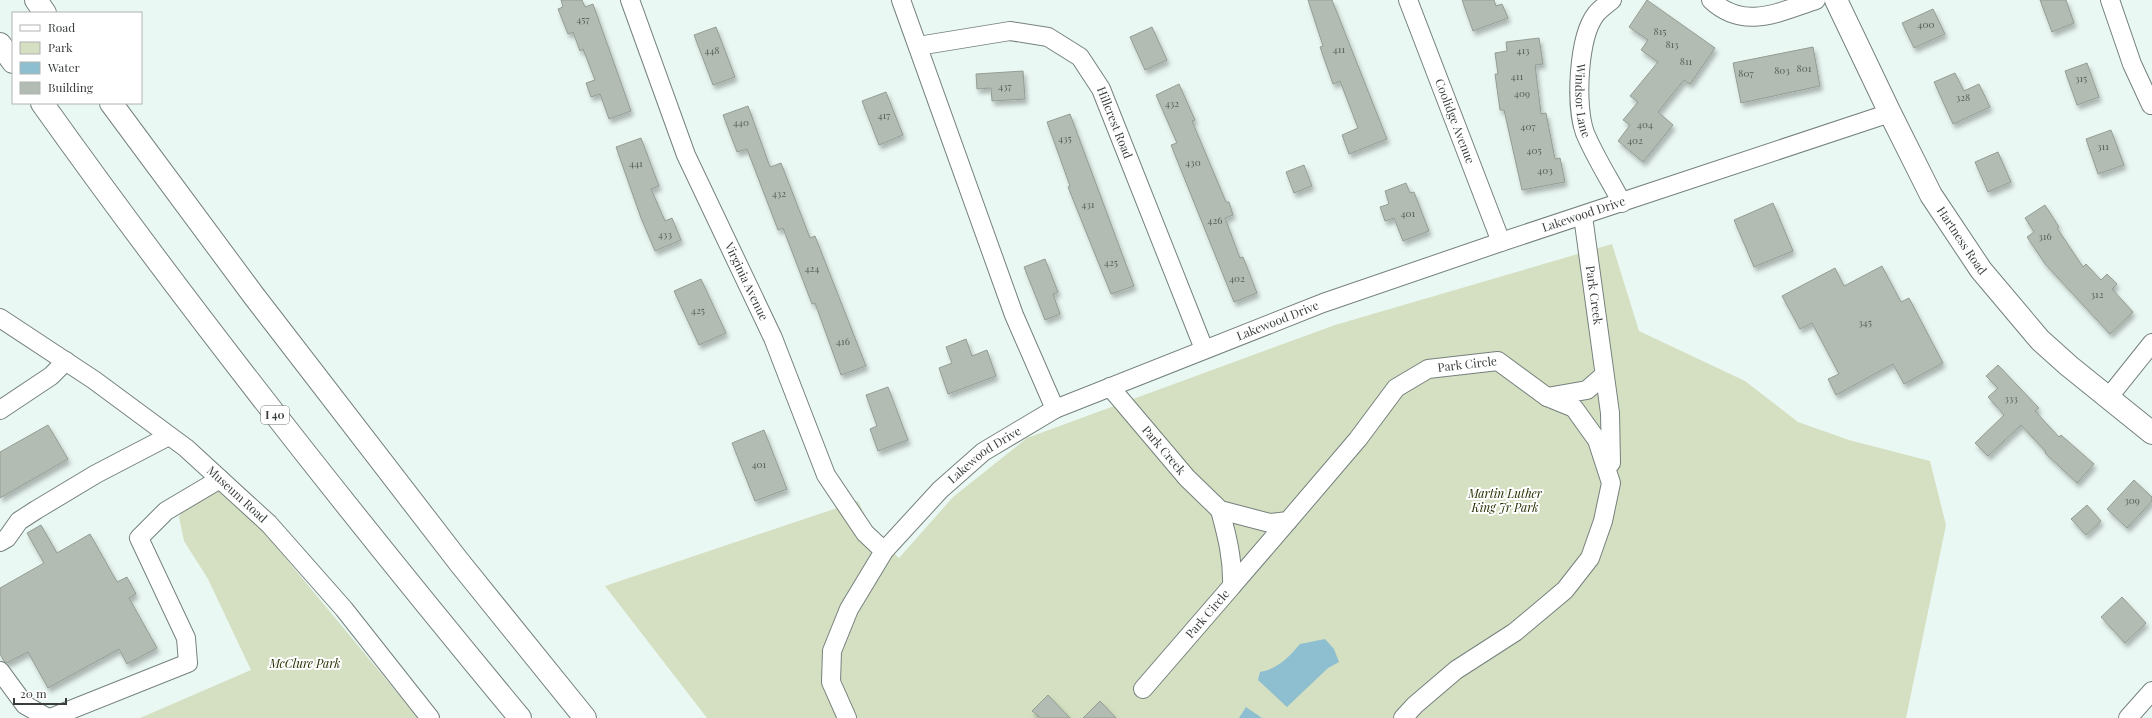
<svg xmlns="http://www.w3.org/2000/svg" width="2152" height="718" font-family="'Playfair Display',serif">
  <style>
    .green { fill: #d5dfc1 }
    .water { fill: #8ebfd0 }
    .building { fill: #b3bcb3; stroke: #949d94; filter: url(#shadow) }
    .lines { fill: none; stroke-linecap: round; stroke-linejoin: round }
    .minor-casing { stroke: #75817d; stroke-width: 20 }
    .major-casing { stroke: #75817d; stroke-width: 24 }
    .highway-casing { stroke: #75817d; stroke-width: 24 }
    .minor { stroke: #fff; stroke-width: 18 }
    .major { stroke: #fff; stroke-width: 22 }
    .highway { stroke: #fff; stroke-width: 22 }
    .labels { text-anchor: middle; stroke-width: 4; stroke-linejoin: round; paint-order: stroke }
    .number-label { font-size: 10px; fill: #585e5a }
    .shield { fill: #fff; stroke: #747876; stroke-width: 1 }
    .shield-label { font-size: 11px; font-weight: bold; fill: #393e3c }
    .street-label { font-size: 12px; fill: #393e3c; stroke: #fff }
    .park-label { font-size: 12px; font-style: italic; fill: #252f00; stroke: #fff }
  </style>
  <defs>
    <filter id="shadow"><feDropShadow dx="2.5" dy="4.5" stdDeviation="2" flood-color="#0004"/></filter>
  </defs>
  <rect width="100%" height="100%" fill="#eaf8f3"/>
  <g class="green">
    <polygon points="1612,244 1639,331 1745,381 1798,422 1849,440 1930,461 1946,525 1906,718 707,718 605,586 858,501 875,535 899,558 953,497 1027,438 1335,325"/>
    <polygon points="220,479 418,718 140,718 251,670 208,579 184,541 179,517 186,503"/>
  </g>
  <g class="water">
    <path d="M1325 639 1334 649 1339 662 1328 668 1287 707 1258 680 1260 672C1279 668 1288 658 1300 644Z"/>
    <polygon points="1246,707 1262,718 1263,718 1239,718"/>
  </g>
  <g class="building">
    <polygon points="561,0 582,0 585,7 593,4 631,111 609,119 600,94 591,97 586,83 595,80 583,49 580,51 573,32 568,34 558,9 563,7"/>
    <polygon points="1308,0 1332,0 1387,139 1349,154 1342,135 1358,128 1340,81 1333,84 1320,47 1323,46"/>
    <polygon points="1462,0 1494,0 1496,6 1502,4 1508,18 1473,31"/>
    <polygon points="1647,0 1715,48 1690,84 1684,80 1658,112 1673,125 1643,162 1618,141 1630,125 1623,120 1638,102 1630,96 1658,62 1641,50 1648,40 1629,27"/>
    <polygon points="2040,0 2066,0 2074,23 2052,32"/>
    <polygon points="1933,9 1945,34 1914,48 1902,23"/>
    <polygon points="716,27 735,77 713,85 694,35"/>
    <polygon points="1152,27 1167,60 1145,70 1130,37"/>
    <polygon points="1539,38 1543,64 1535,65 1541,114 1546,113 1555,159 1560,158 1565,182 1522,190 1504,110 1500,110 1495,74 1498,74 1495,53 1507,51 1506,42"/>
    <polygon points="1813,47 1820,86 1741,103 1733,63"/>
    <polygon points="2087,63 2099,97 2077,105 2065,71"/>
    <polygon points="1023,71 1025,99 992,101 991,88 977,89 976,74"/>
    <polygon points="1955,73 1964,91 1979,84 1990,107 1953,124 1934,82"/>
    <polygon points="1179,84 1195,120 1192,121 1226,202 1229,202 1233,215 1225,218 1240,258 1243,257 1257,293 1234,302 1171,145 1177,143 1156,95"/>
    <polygon points="886,92 903,135 879,145 862,101"/>
    <polygon points="748,106 770,167 781,163 810,238 815,236 866,366 841,375 815,303 812,304 783,228 778,230 747,149 737,152 723,115"/>
    <polygon points="1070,114 1134,286 1111,294 1068,187 1070,186 1047,122"/>
    <polygon points="2111,130 2124,165 2098,174 2086,139"/>
    <polygon points="641,138 659,186 651,189 665,221 672,218 681,240 655,251 641,218 616,147"/>
    <polygon points="1998,152 2011,182 1988,192 1975,162"/>
    <polygon points="1304,165 1312,186 1294,193 1286,172"/>
    <polygon points="1406,183 1410,193 1414,192 1429,231 1403,241 1394,218 1385,221 1380,207 1389,204 1385,191"/>
    <polygon points="1773,203 1793,251 1754,267 1734,220"/>
    <polygon points="2045,205 2059,227 2057,228 2083,267 2086,264 2101,280 2107,274 2117,284 2112,289 2133,312 2110,334 2046,265 2027,237 2034,232 2025,218"/>
    <polygon points="1045,259 1058,292 1053,294 1060,314 1045,320 1024,267"/>
    <polygon points="1882,266 1901,302 1909,298 1943,363 1904,384 1893,364 1836,395 1828,379 1839,374 1812,323 1800,329 1782,296 1835,268 1844,286"/>
    <polygon points="701,279 726,333 699,345 674,291"/>
    <polygon points="966,339 972,356 987,350 996,376 948,394 939,368 952,363 946,347"/>
    <polygon points="1998,365 2039,408 2035,411 2059,437 2061,435 2094,464 2077,483 2045,453 2046,452 2021,425 1988,456 1975,443 2004,415 1988,397 1998,388 1986,376"/>
    <polygon points="888,387 908,440 878,451 870,429 877,426 866,395"/>
    <polygon points="48,425 68,459 0,498 0,452"/>
    <polygon points="764,430 787,489 755,501 732,443"/>
    <polygon points="2134,480 2152,497 2152,501 2127,528 2107,509"/>
    <polygon points="2087,505 2101,521 2086,535 2071,519"/>
    <polygon points="41,525 57,553 90,534 117,582 127,577 136,594 129,598 157,648 127,664 119,649 48,688 28,652 7,663 4,661 0,654 0,588 44,563 27,533"/>
    <polygon points="2122,597 2146,623 2125,643 2101,617"/>
    <polygon points="1048,695 1070,718 1041,718 1032,711"/>
    <polygon points="1100,701 1116,718 1083,718"/>
  </g>
  <g class="lines">
    <defs>
      <g id="minor">
        <path id="s1" d="M630 0 686 155 773 338 826 475 865 533 884 551"/>
        <polyline points="901,0 1014,315 1055,409"/>
        <path id="s2" d="M1408 0 1501 242"/>
        <path id="s3" d="M1612 0C1607 4 1600 9 1596 14 1578 37 1575 106 1585 133 1595 157 1610 180 1622 203"/>
        <path d="M1711 0C1744 31 1779 12 1816 0"/>
        <polyline points="2110,0 2132,64 2151,105 2152,104"/>
        <path id="s4" d="M918 46 1010 31 1048 37 1080 57 1101 89 1204 349"/>
        <path id="s5" d="M1583 216 1610 413 1611 463"/>
        <path id="s6" d="M0 318 94 380 186 448 269 524 344 609 430 718"/>
        <path id="s7" d="M1110 387 1187 478 1220 510 1270 523 1288 521 1358 439 1396 388 1428 369 1498 361 1547 397 1574 408 1597 440 1611 483 1603 521 1590 558 1565 590 1515 632 1456 670 1415 705 1403 718"/>
        <polyline points="1547,397 1587,390 1604,375"/>
        <polyline points="2108,398 2152,343"/>
        <polyline points="0,410 51,376 66,361"/>
        <polyline points="0,542 7,538 19,521 36,510 96,474 169,436"/>
        <polyline points="1232,586 1288,521"/>
        <polyline points="0,671 25,705 48,718"/>
        <path id="s8" d="M1143 689 1232 586C1233 559 1227 536 1220 510"/>
        <polyline points="50,718 188,663 186,638 139,538 166,511 220,479"/>
        <path id="s9" d="M847 718 831 682 832 651 849 609 884 551 940 490 983 452 1055 409 1323 303 1501 242 1890 113"/>
        <polyline points="2128,718 2152,691"/>
      </g>
      <g id="major">
        <path id="s10" d="M1836 0 1890 113 1931 195 1981 270 2040 340 2069 366 2152 433"/>
      </g>
      <g id="highway">
        <polyline points="36,0 45,13"/>
        <polyline points="0,44 13,62"/>
        <path d="M42 103C193 315 354 518 520 718"/>
        <polyline points="111,103 254,296 459,562 585,718"/>
      </g>
    </defs>
    <use href="#minor" class="minor-casing"/>
    <use href="#major" class="major-casing"/>
    <use href="#highway" class="highway-casing"/>
    <use href="#minor" class="minor"/>
    <use href="#major" class="major"/>
    <use href="#highway" class="highway"/>
  </g>
  <g class="labels">
    <g class="number-label">
      <text x="583" y="23">457</text>
      <text x="1926" y="28">400</text>
      <text x="1660" y="35">815</text>
      <text x="1672" y="48">813</text>
      <text x="1339" y="53">411</text>
      <text x="712" y="54">448</text>
      <text x="1523" y="54">413</text>
      <text x="1686" y="65">811</text>
      <text x="1804" y="72">801</text>
      <text x="1782" y="74">803</text>
      <text x="1746" y="77">807</text>
      <text x="1517" y="80">411</text>
      <text x="2081" y="82">315</text>
      <text x="1005" y="90">437</text>
      <text x="1522" y="97">409</text>
      <text x="1963" y="101">328</text>
      <text x="1172" y="107">432</text>
      <text x="884" y="119">417</text>
      <text x="741" y="126">440</text>
      <text x="1645" y="128">404</text>
      <text x="1528" y="130">407</text>
      <text x="1065" y="142">435</text>
      <text x="1635" y="144">402</text>
      <text x="2103" y="150">311</text>
      <text x="1534" y="154">405</text>
      <text x="1193" y="166">430</text>
      <text x="636" y="167">441</text>
      <text x="1545" y="174">403</text>
      <text x="779" y="197">432</text>
      <text x="1088" y="208">431</text>
      <text x="1408" y="217">401</text>
      <text x="1215" y="224">426</text>
      <text x="665" y="238">433</text>
      <text x="2045" y="240">316</text>
      <text x="1111" y="266">425</text>
      <text x="812" y="272">424</text>
      <text x="1237" y="282">402</text>
      <text x="2097" y="298">312</text>
      <text x="698" y="314">425</text>
      <text x="1865" y="326">345</text>
      <text x="843" y="345">416</text>
      <text x="2011" y="402">333</text>
      <text x="759" y="468">401</text>
      <text x="2132" y="504">309</text>
    </g>
    <rect class="shield" x="261" y="406" width="28" height="18" rx="3"/>
    <g class="shield-label">
      <text x="275" y="419">I 40</text>
    </g>
    <g class="street-label">
      <text dy="4" stroke="none"><textPath href="#s3" startOffset="111">Windsor Lane</textPath></text>
      <text dy="4" stroke="none"><textPath href="#s2" startOffset="130">Coolidge Avenue</textPath></text>
      <text dy="4" stroke="none"><textPath href="#s4" startOffset="244">Hillcrest Road</textPath></text>
      <text dy="4" stroke="none"><textPath href="#s9" startOffset="971">Lakewood Drive</textPath></text>
      <text dy="4" stroke="none"><textPath href="#s10" startOffset="272">Hartness Road</textPath></text>
      <text dy="4" stroke="none"><textPath href="#s1" startOffset="305">Virginia Avenue</textPath></text>
      <text dy="4" stroke="none"><textPath href="#s5" startOffset="80">Park Creek</textPath></text>
      <text dy="4" stroke="none"><textPath href="#s9" startOffset="647">Lakewood Drive</textPath></text>
      <text dy="4" stroke="none"><textPath href="#s7" startOffset="483">Park Circle</textPath></text>
      <text dy="4" stroke="none"><textPath href="#s7" startOffset="83">Park Creek</textPath></text>
      <text dy="4" stroke="none"><textPath href="#s9" startOffset="323">Lakewood Drive</textPath></text>
      <text dy="4" stroke="none"><textPath href="#s6" startOffset="296">Museum Road</textPath></text>
      <text dy="4" stroke="none"><textPath href="#s8" startOffset="99">Park Circle</textPath></text>
    </g>
    <g class="park-label">
      <text x="1505" y="498">Martin Luther<tspan x="1505" dy="14">King Jr Park</tspan></text>
      <text x="305" y="668">McClure Park</text>
    </g>
  </g>
  <rect x="12" y="12" width="130" height="92" fill="#ffffff" stroke="#b0b2b1"/>
  <rect x="20" y="25" width="20" height="6" fill="#ffffff" stroke="#b0b2b1"/>
  <text x="48" y="32" font-size="12" fill="#393e3c">Road</text>
  <rect x="20" y="42" width="20" height="12" fill="#d5dfc1" stroke="#b0b2b1"/>
  <text x="48" y="52" font-size="12" fill="#393e3c">Park</text>
  <rect x="20" y="62" width="20" height="12" fill="#8ebfd0" stroke="#b0b2b1"/>
  <text x="48" y="72" font-size="12" fill="#393e3c">Water</text>
  <rect x="20" y="82" width="20" height="12" fill="#b3bcb3" stroke="#b0b2b1"/>
  <text x="48" y="92" font-size="12" fill="#393e3c">Building</text>
  <path d="M14 698v6h52v-6" fill="none" stroke="#393e3c" stroke-width="2"/>
  <text x="20" y="698" font-size="12" fill="#393e3c" stroke="#ffffff" stroke-width="3" paint-order="stroke">20 m</text>
</svg>
